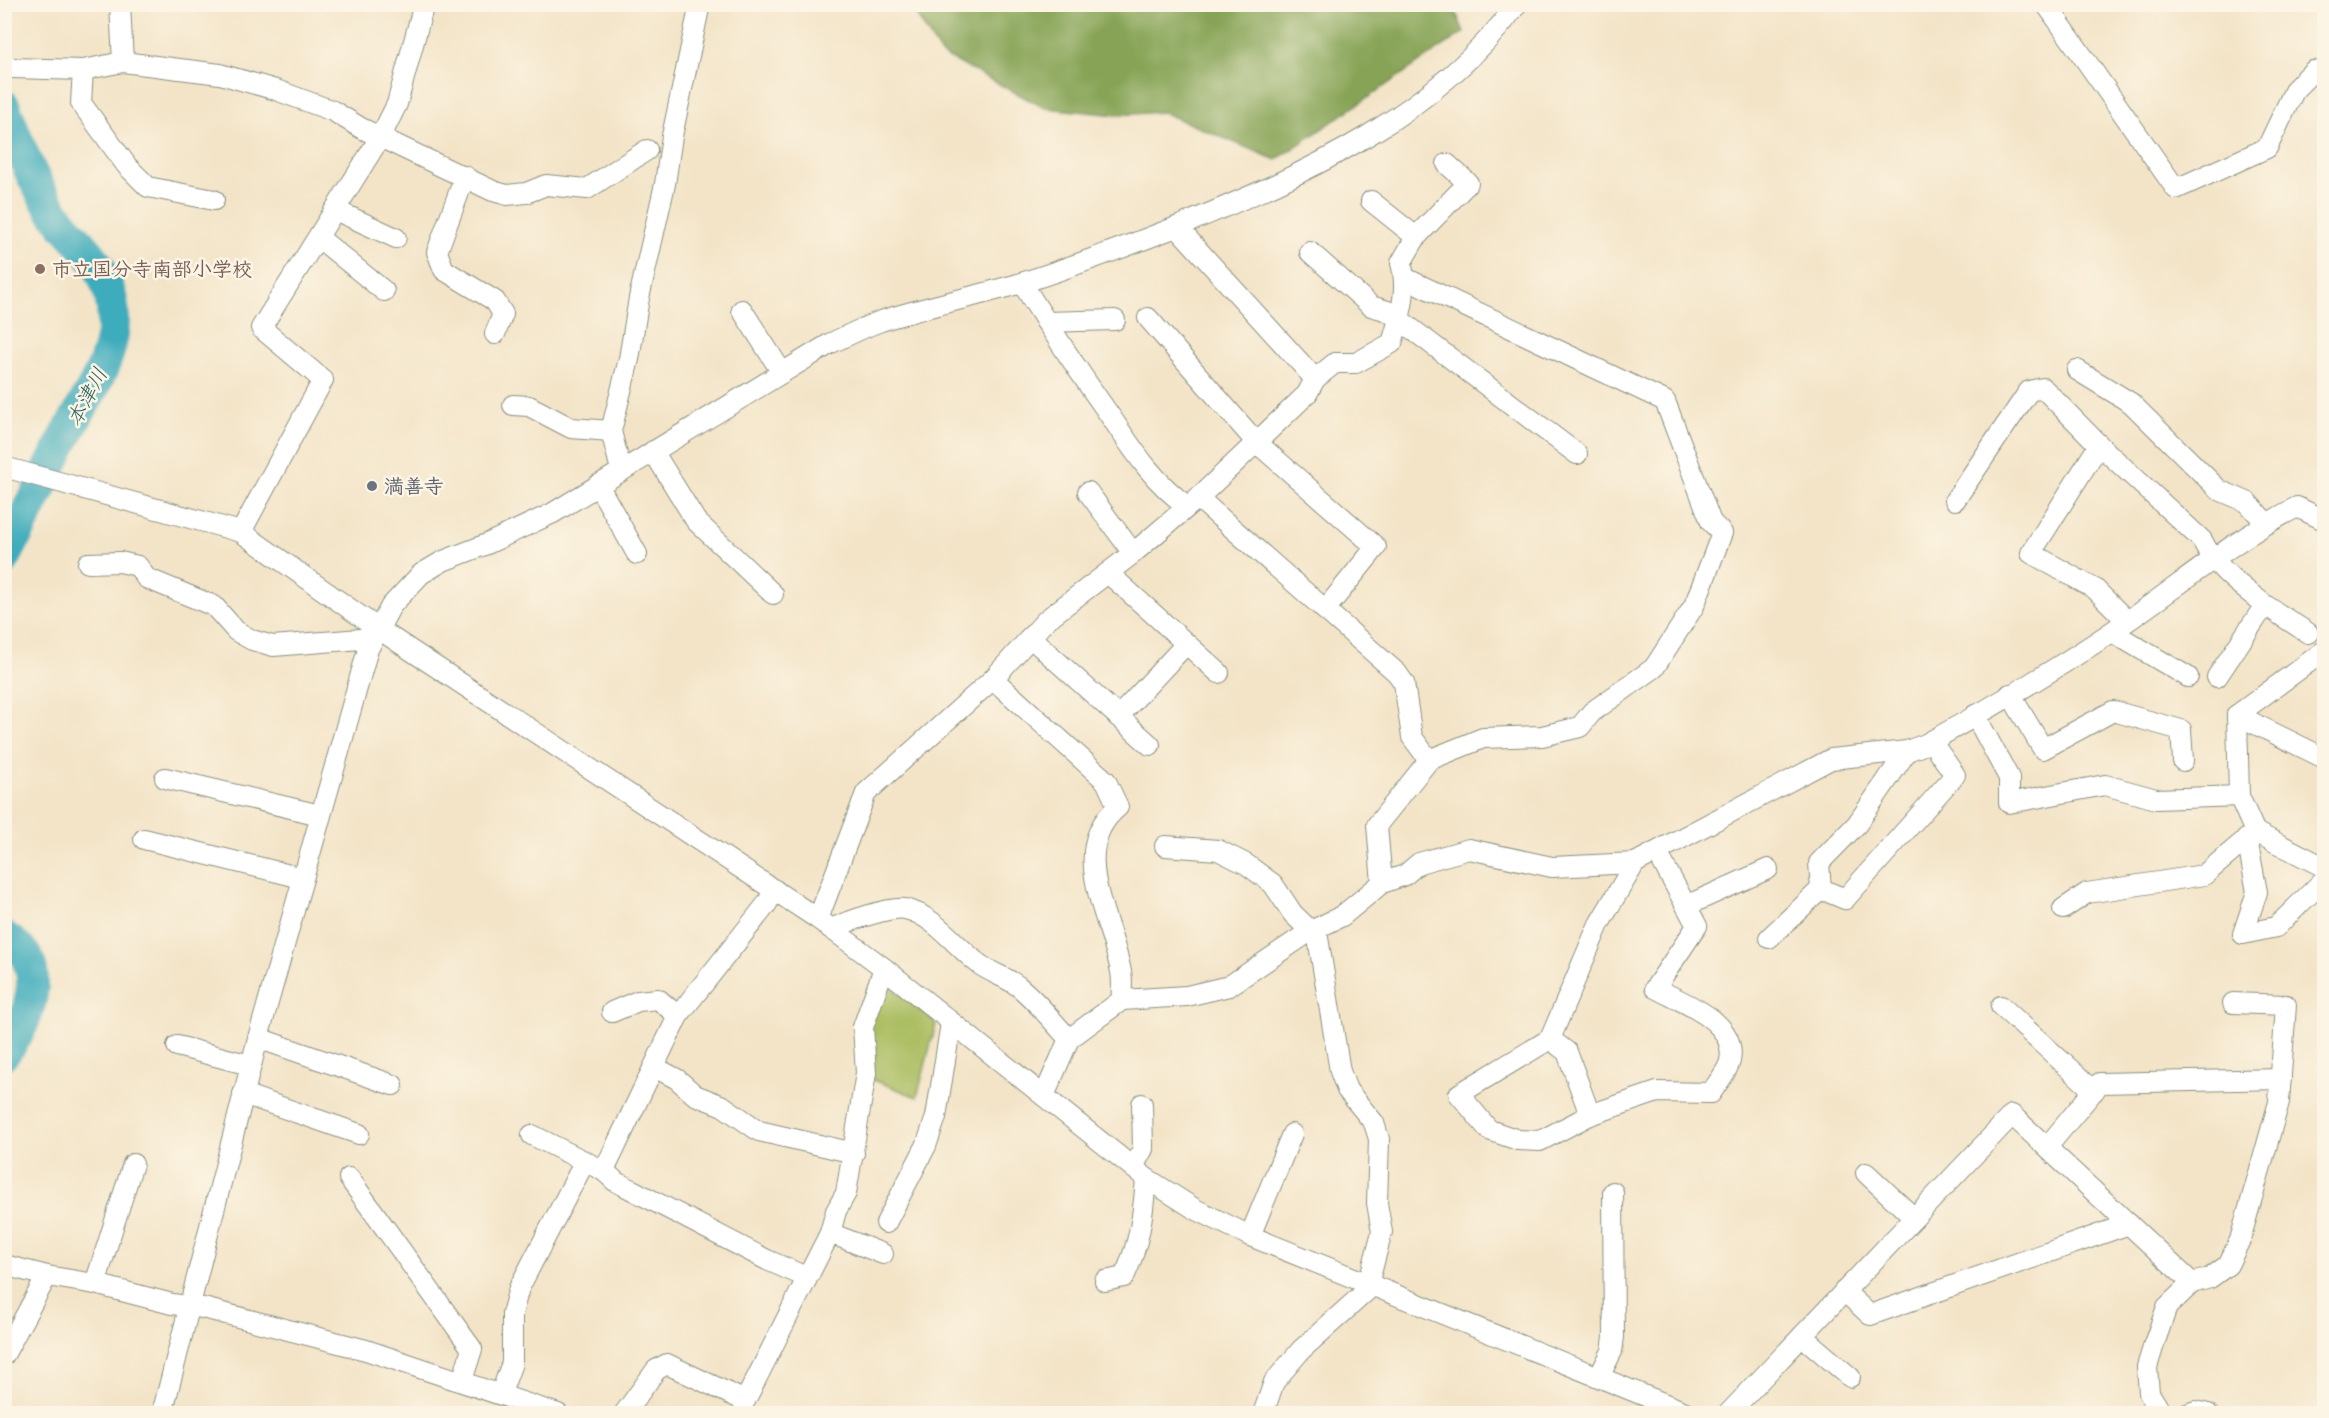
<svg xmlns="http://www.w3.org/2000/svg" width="2329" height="1418" font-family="'Comic Neue','Klee One',sans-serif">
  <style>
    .green { fill: #aabd60; stroke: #647d4a; stroke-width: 1.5 }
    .forest { fill: #87a456; stroke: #537045; stroke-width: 1.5 }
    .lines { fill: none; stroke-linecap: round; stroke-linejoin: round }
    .river { stroke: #3eacbc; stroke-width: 33 }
    .minor-casing { stroke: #89907e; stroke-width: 22 }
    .minor { stroke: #fff; stroke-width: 20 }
    .education-dot { fill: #8d6e63; stroke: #fcf5e5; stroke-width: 2 }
    .worship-dot { fill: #6b7280; stroke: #fcf5e5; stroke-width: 2 }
    .labels { text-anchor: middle; stroke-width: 5; stroke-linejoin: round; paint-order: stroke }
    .education-label { font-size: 20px; font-weight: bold; fill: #785e54; stroke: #fcf5e5; text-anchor: start }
    .worship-label { font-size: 20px; font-weight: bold; fill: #5b616d; stroke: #fcf5e5; text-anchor: start }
    .water-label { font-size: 21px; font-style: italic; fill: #285e5d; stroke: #fcf5e5 }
  </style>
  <rect width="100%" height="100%" fill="#fcf5e5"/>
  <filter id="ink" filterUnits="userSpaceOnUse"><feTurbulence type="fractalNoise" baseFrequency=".0167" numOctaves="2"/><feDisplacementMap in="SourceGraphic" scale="12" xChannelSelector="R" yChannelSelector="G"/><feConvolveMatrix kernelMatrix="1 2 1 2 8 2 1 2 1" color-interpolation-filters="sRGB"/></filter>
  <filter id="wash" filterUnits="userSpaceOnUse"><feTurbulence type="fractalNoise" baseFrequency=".008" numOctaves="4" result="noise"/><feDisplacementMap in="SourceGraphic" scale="24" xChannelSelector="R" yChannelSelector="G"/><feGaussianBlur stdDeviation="1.35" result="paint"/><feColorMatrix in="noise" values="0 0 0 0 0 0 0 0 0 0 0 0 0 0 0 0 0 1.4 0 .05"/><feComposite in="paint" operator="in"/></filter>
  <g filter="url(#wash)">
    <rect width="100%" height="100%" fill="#f3e4c7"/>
    <polygon class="green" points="886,983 936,1023 917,1097 871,1079 867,1028"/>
    <polygon class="forest" points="910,5 1453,5 1464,32 1276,160 1162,112 1117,115 1045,108 941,54"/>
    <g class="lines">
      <g class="river">
        <path d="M4 106C17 140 29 174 49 205 63 229 90 248 102 273 135 340 89 389 61 445 42 483 24 522 4 559"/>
        <path d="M4 937C14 944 22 949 28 960 41 988 23 1031 4 1053"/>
      </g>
    </g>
  </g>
  <g filter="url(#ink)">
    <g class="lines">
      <defs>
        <g id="minor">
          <polyline points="120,4 123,62 220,74 276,90 333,111 361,128 493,191 507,195 526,193 546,185 587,189 647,150"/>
          <polyline points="2046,4 2176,189 2267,148 2295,89 2313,71 2324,73"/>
          <polyline points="12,68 83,70 123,62"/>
          <polyline points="83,70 81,103 127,166 148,187 214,200"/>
          <polyline points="465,176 437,252 444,270 495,301 503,314 495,334"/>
          <polyline points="1371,201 1416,237"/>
          <polyline points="335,210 396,238"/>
          <polyline points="1177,227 1315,379"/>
          <polyline points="319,238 384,291"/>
          <polyline points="1310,252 1371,306 1388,311 1577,454"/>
          <polyline points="1405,278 1665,401 1711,522 1722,533 1694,606 1654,668 1592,712 1580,727 1542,736 1483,738 1429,760"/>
          <path d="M1022 283C1051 330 1081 375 1113 420 1135 453 1155 483 1187 506"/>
          <polyline points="742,310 781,371"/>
          <polyline points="1148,318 1256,442 1376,547 1325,610"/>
          <polyline points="1046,322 1115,320"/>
          <polyline points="2077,370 2131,403 2219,490 2247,502 2266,523"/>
          <polyline points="513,405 529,406 571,428 611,431"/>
          <path d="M2097 443 2202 540C2216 569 2240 585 2265 605L2217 677"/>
          <polyline points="653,451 696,521 773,594"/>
          <polyline points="4,467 241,532 377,628 818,919 884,968 1146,1178 1195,1209 1250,1236 1690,1414"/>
          <polyline points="621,470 611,431 629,359 639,298 665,184 672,136 700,4"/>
          <polyline points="598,485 637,554"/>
          <polyline points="1088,492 1133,553"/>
          <polyline points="1198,498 1397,673 1404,683 1412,737 1429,760 1377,825 1382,883"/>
          <polyline points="1955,500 2029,391 2043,388 2099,445 2031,553 2095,589 2127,621"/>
          <polyline points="241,532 323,380 261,328 381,136 397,104 424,4"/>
          <polyline points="88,563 120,562 138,566 146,578 214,606 236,631 252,640 273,646 373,638"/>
          <polyline points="1108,573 1219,673"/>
          <polyline points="2265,605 2308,633"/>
          <polyline points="2112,632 2188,677"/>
          <polyline points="1030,637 1150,745"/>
          <path d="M993 679 1106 781 1118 807C1066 849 1112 920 1121 972 1123 981 1121 991 1122 1000"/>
          <polyline points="2010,694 2043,749 2113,711 2181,730 2183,761"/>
          <polyline points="1975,715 2009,778 2009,803 2105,785 2156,799 2239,796"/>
          <polyline points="2237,715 2324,758"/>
          <polyline points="1118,717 1186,644"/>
          <polyline points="1907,751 1857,824 1819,863 1821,889 1845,899 1955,775 1931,741"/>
          <polyline points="165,778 320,815"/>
          <polyline points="2255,832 2324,867"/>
          <polyline points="144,839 302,878"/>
          <polyline points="2247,839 2257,892 2243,934 2276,927 2324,880"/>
          <polyline points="1165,846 1218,850 1246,864 1273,884 1293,914 1318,938 1340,1071 1347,1090 1374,1123 1379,1139 1377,1203 1382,1232 1370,1277 1372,1286 1301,1350 1274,1382 1263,1414"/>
          <path d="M1635 863 1599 924 1550 1039 1459 1094 1489 1130 1518 1140 1540 1141 1590 1115 1657 1092 1711 1093C1717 1083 1728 1071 1730 1061 1738 1020 1682 1003 1655 988L1697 926 1657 852"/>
          <polyline points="1688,905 1768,869"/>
          <polyline points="2063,909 2087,893 2204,875 2255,832 2239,796 2237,715 2324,651"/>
          <path d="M818 919 866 793 993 679 1046 620 1131 555 1198 498 1307 394 1315 379 1335 363H1356L1392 343C1400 317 1409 289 1401 263L1416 237 1468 183 1447 164"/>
          <path d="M831 929C846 922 891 906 905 909 934 915 956 947 979 964 991 973 1006 977 1018 986 1037 1001 1053 1022 1069 1039"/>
          <polyline points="1769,938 1821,889"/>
          <polyline points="2001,1006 2094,1091"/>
          <polyline points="612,1012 638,1001 658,999 678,1016"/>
          <polyline points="258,1038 393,1085"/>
          <polyline points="1550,1039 1567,1052 1590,1115"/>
          <polyline points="177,1046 250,1065"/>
          <polyline points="654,1067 677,1079 695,1095 723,1106 759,1131 854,1153"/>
          <polyline points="243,1094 359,1134"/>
          <path d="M1044 1096 1069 1039 1122 1000 1187 996 1229 986 1309 932 1342 916 1382 883 1405 875 1419 863 1469 849 1552 867 1635 863 1831 759 1907 751 1926 744C1994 706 2063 666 2126 622 2183 583 2235 539 2297 507L2324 520"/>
          <polyline points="532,1135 604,1171 615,1181 767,1260 806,1277"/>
          <polyline points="2047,1147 2100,1083 2281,1079"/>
          <polyline points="1133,1167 1143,1149 1142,1104"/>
          <polyline points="604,1171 678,1016 766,905 775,890"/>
          <polyline points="1866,1173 1914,1218"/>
          <polyline points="349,1178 472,1349 462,1381"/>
          <polyline points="886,1223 926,1146 936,1117 951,1023"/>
          <polyline points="830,1233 883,1254"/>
          <polyline points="1250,1236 1292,1134"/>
          <polyline points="4,1265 47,1276 95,1284 172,1304 203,1308 366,1350 558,1414"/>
          <path d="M1105 1281 1124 1277C1140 1243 1143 1215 1146 1178"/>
          <polyline points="95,1284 133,1164"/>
          <polyline points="1844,1291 1870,1315 2129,1224"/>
          <polyline points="1802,1336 1850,1377"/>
          <polyline points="4,1355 47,1276"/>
          <polyline points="1599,1377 1612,1351 1614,1337 1613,1192"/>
          <polyline points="501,1393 512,1363 512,1314 519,1288 585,1161"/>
          <path d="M162 1414 258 1038 368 649 391 606 421 574 443 561 487 544 553 513 831 343C847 336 864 327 881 321 927 306 975 297 1021 283 1076 266 1130 245 1184 224 1306 174 1437 114 1517 4"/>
          <polyline points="624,1414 656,1370 667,1364 745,1401 830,1233 836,1211 846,1193 866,1073 863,1027 884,968"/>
          <polyline points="1728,1414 2012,1115 2192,1283"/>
          <polyline points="2162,1414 2149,1393 2147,1367 2155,1341 2167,1307 2192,1283 2210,1278 2228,1265 2240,1240 2279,1102 2286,1005 2233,1003"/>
          <polyline points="2187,1414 2195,1411 2208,1414"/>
        </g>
      </defs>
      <use href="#minor" class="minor-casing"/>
      <use href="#minor" class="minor"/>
    </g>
  </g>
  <circle class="education-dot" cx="40" cy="269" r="6"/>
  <circle class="worship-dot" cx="372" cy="486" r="6"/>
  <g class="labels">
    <g class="education-label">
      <text x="52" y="276">市立国分寺南部小学校</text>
    </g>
    <g class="worship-label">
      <text x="384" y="493">満善寺</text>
    </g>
    <g class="water-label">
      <text transform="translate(87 397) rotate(-62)" y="7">本津川</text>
    </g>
  </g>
  <rect width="2329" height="1418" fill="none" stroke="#fcf5e5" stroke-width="24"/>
</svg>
